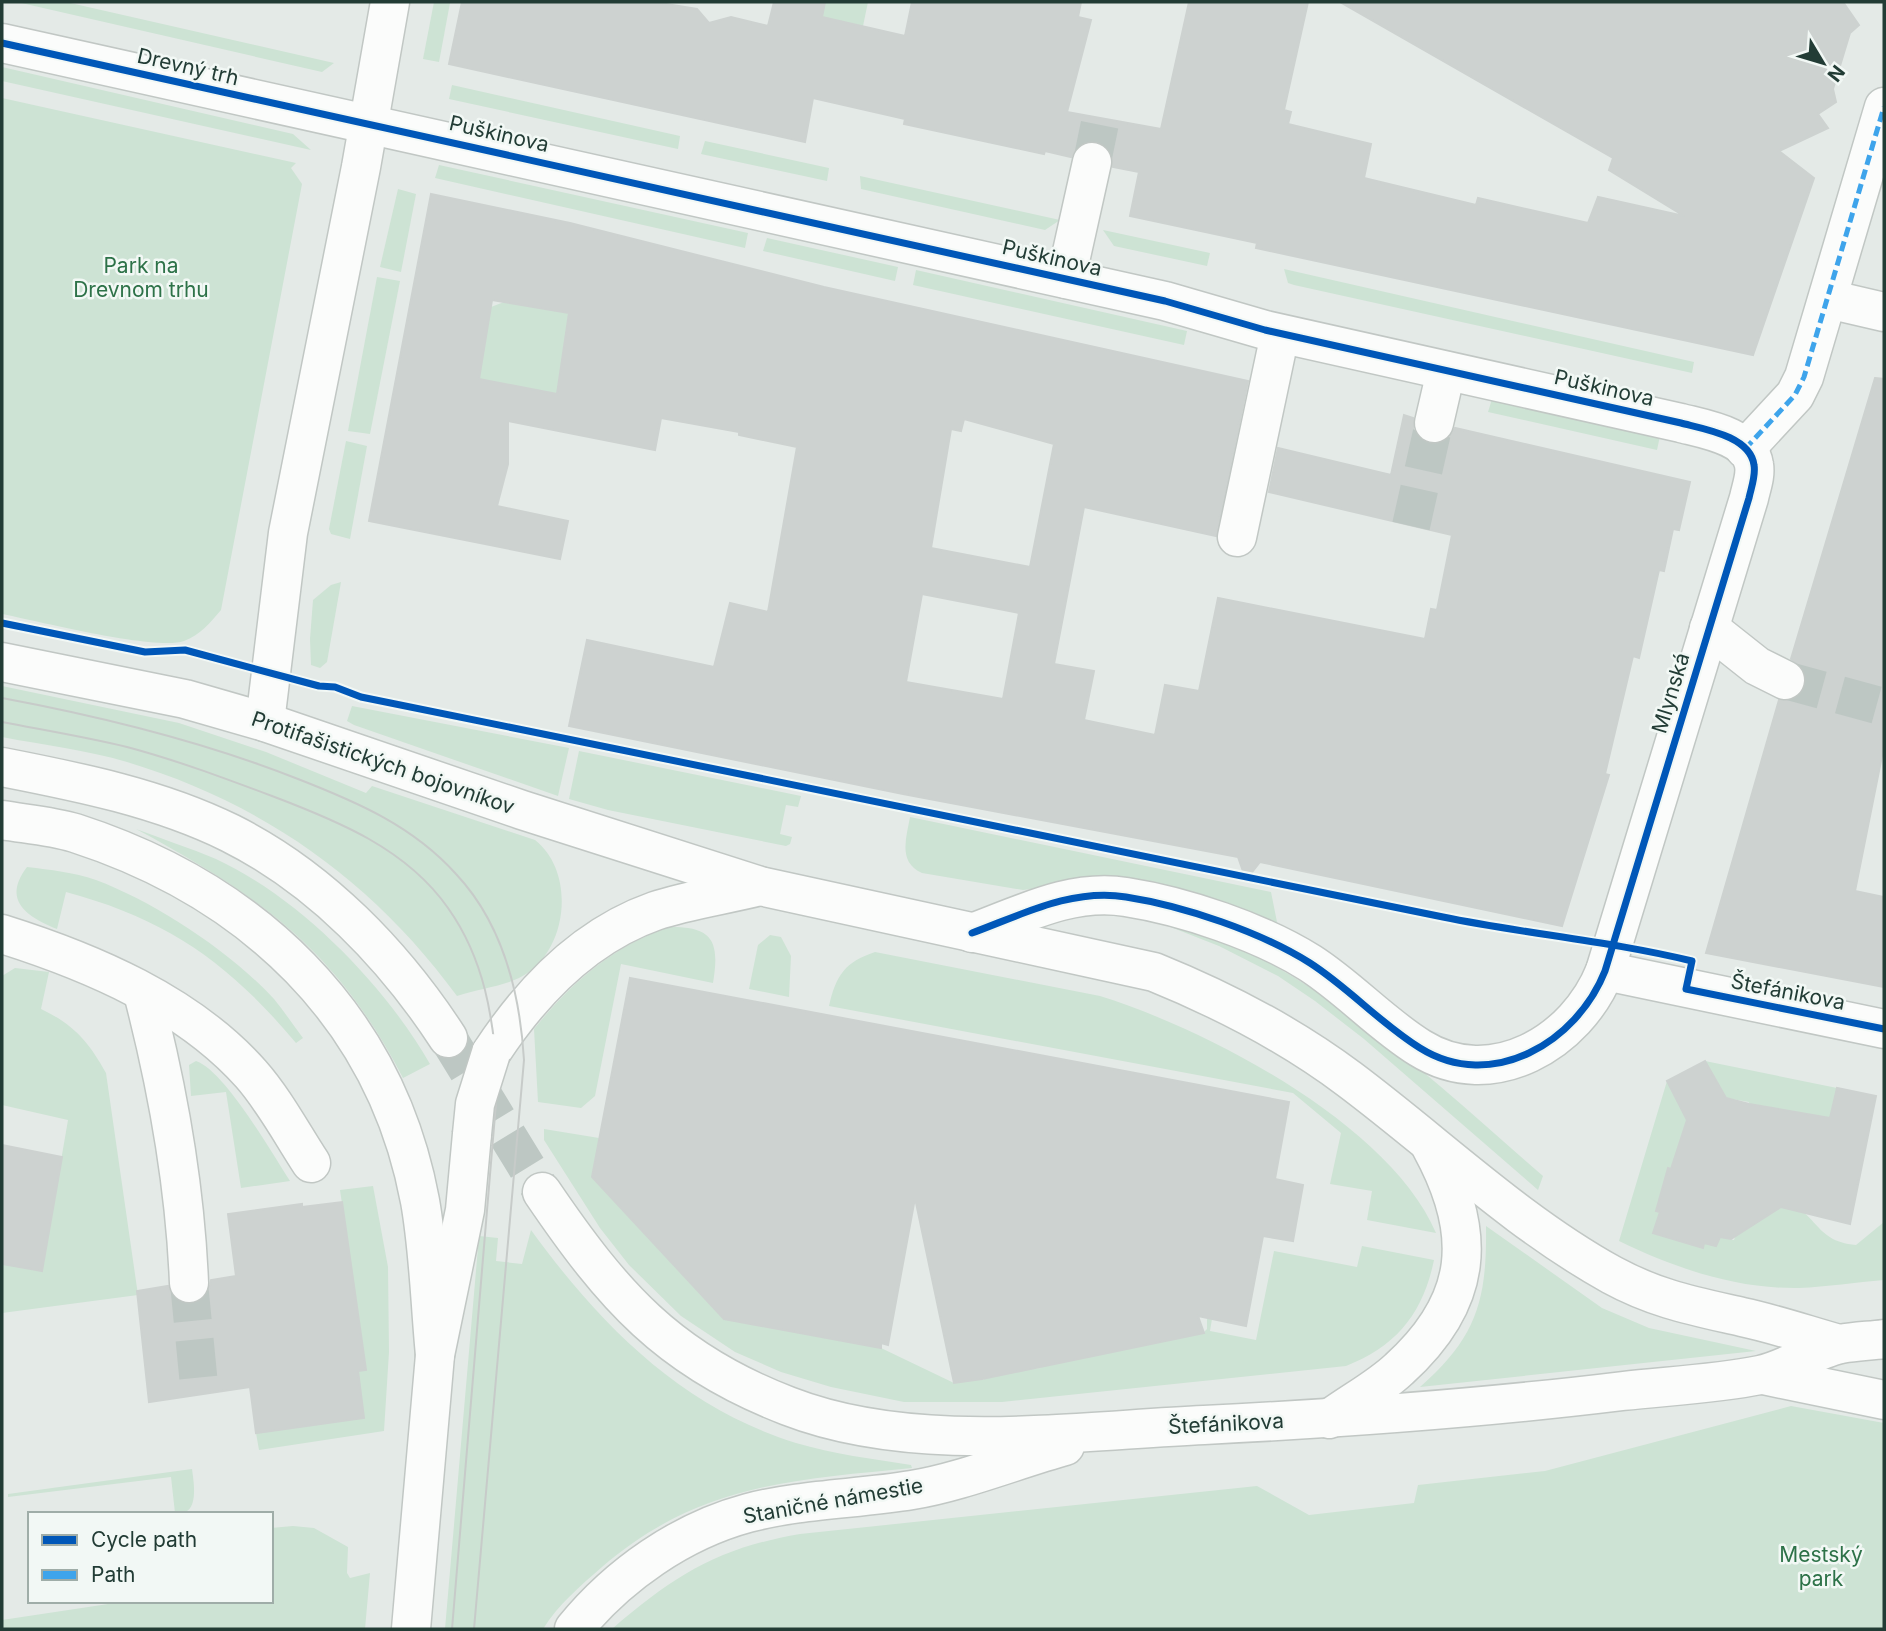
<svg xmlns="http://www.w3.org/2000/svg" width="1886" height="1631" font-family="Inter,sans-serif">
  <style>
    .green { fill: #cde3d4 }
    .building { fill: #cdd2d0; stroke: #cdd2d0; stroke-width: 2; fill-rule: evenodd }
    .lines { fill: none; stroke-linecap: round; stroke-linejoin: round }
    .minor-tunnel { stroke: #bdc7c3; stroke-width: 38; stroke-dasharray: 38 19; stroke-linecap: butt }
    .minor-casing { stroke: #c1c7c4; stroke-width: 41 }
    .minor { stroke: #fbfcfb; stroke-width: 38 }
    .tram { stroke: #c7cbc9; stroke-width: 2 }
    .minor-bridge-casing { stroke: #c1c7c4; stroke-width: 41; stroke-linecap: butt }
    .minor-bridge { stroke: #fbfcfb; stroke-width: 38 }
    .quiet { stroke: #3ea4eb; stroke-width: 5; stroke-dasharray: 10 5; stroke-linecap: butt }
    .cycleway-casing { stroke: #f2f8f5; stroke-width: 11 }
    .cycleway { stroke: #0057b8; stroke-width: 7 }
    .labels { text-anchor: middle; stroke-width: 5; stroke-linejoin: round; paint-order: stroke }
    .street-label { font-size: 21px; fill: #223c35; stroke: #f2f8f5 }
    .park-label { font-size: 21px; fill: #2d7248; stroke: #f2f8f5 }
  </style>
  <rect width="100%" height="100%" fill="#e4eae7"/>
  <g class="green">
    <polygon points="17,2 66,2 334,63 322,72"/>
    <polygon points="434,2 450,3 439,62 423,59"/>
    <polygon points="825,2 868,2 863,26 822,17"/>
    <polygon points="2,67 293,134 311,150 2,81"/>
    <polygon points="452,85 680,136 678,149 449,99"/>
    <path d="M2 98 296 163 291 168 302 184 221 610C210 623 200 635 184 641 155 651 38 621 2 614Z"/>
    <polygon points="705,141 829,168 827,181 701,154"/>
    <polygon points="439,165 748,233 745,248 435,178"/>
    <polygon points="860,176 1060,220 1045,230 861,189"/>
    <polygon points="398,189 416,194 401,272 380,267"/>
    <polygon points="1103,230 1210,253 1207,266 1114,246"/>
    <polygon points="767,238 898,267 895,281 763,251"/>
    <polygon points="1284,269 1694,362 1692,373 1294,285 1288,283"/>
    <polygon points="916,270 1187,331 1184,345 913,285"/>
    <polygon points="377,277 400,281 370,434 348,431"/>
    <polygon points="504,302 569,313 639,413 479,379 491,307"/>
    <polygon points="1492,399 1660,436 1657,450 1488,412"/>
    <polygon points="346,441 367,446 350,539 331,534 329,529"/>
    <polygon points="341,582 327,662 320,668 311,665 310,639 313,600 331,585"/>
    <path d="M2 686 179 723 266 752 366 793 372 786 535 840C577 873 568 954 519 978 500 987 477 989 457 996 373 881 263 803 127 762 87 750 43 745 2 737Z"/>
    <polygon points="352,706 569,748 558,796 354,725 347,721"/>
    <polygon points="579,751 801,796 798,807 786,805 780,834 792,837 790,844 786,846 608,810 569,799"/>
    <path d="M910 817 1271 892 1278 927 1061 885 1023 890 922 873C898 862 906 839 910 817Z"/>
    <path d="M136 829C162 839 190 848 216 859 300 898 384 984 430 1064L403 1078C337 950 259 895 136 829Z"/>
    <path d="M27 867C51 870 73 872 96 880 155 902 231 952 274 999 284 1011 293 1025 303 1038L296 1043C229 963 167 919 66 892L57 929C28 917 1 901 27 867Z"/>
    <path d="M1171 919C1317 968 1429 1077 1543 1176L1538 1190 1364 1039 1315 1001 1278 976 1219 946 1168 926Z"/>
    <path d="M668 927C713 926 720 941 713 983L621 964 595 1096 581 1108 538 1102 534 1029C572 982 611 948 668 927Z"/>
    <polygon points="770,935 781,937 791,956 789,997 749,989 758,945"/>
    <path d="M875 952 1100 996C1209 1030 1390 1125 1436 1233L1367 1220 1372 1191 1330 1184 1341 1133 1293 1093 829 1006C836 975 845 962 875 952Z"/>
    <path d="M15 968 49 972 41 1009C73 1024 89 1042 106 1073L138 1295 2 1313V1263L42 1271 68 1120 2 1105V976Z"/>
    <path d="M196 1061C224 1070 272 1153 290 1181L241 1188 226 1092 191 1096 189 1065Z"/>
    <polygon points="1705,1061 1837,1088 1830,1118 1748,1106 1749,1102 1726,1098"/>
    <path d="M1667 1081 1687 1120 1673 1169 1668 1168 1656 1210 1660 1212 1654 1233 1703 1247 1704 1243 1716 1246 1720 1237 1734 1240 1743 1212C1752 1209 1766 1202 1776 1203 1818 1205 1811 1242 1856 1245L1884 1222V1280C1856 1282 1827 1287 1799 1288 1735 1289 1675 1268 1619 1241Z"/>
    <path d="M544 1129 599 1138 592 1177 724 1319 881 1348 954 1383 982 1377 983 1380 987 1376 1009 1371 1010 1374 1013 1370 1041 1368V1364L1203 1333 1207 1329V1318L1212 1319 1210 1331 1256 1340 1274 1251 1357 1267 1362 1246 1434 1260C1423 1313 1397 1346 1346 1366L1002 1402H904L831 1387 781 1372 735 1352 681 1316 629 1265 600 1228 544 1140Z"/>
    <polygon points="373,1186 388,1267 389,1352 384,1431 259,1450 256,1433 358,1371 366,1369 340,1190"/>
    <path d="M1486 1226 1602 1308 1649 1328 1756 1351 1420 1387C1477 1337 1487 1300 1486 1226Z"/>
    <path d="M531 1230C600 1325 681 1407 796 1443 833 1454 873 1459 911 1465L912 1468C792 1480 698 1484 602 1567 580 1586 558 1605 543 1629H445L479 1236 498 1238 496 1261 522 1264Z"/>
    <path d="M1791 1406 1884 1423V1629H612C675 1575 718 1548 800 1534L1257 1486 1309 1515 1414 1503 1418 1485 1545 1471Z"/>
    <path d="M192 1469C194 1484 200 1517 175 1513L171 1477 8 1497V1494Z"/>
    <polygon points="293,1526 314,1528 348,1547 347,1573 350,1578 370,1573 365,1629 2,1629 2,1620 128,1601 271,1601 271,1528"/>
  </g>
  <g class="building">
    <polygon points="462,2 654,2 697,9 709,23 731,17 768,26 774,2 825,2 822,17 905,36 912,2 1081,2 1078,17 1091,20 1067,112 1161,129 1189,2 1308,2 1284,110 1291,112 1288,124 1371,144 1364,178 1476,205 1478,198 1588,223 1598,197 1684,216 1609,170 1613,158 1340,2 1843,2 1859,25 1850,33 1833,89 1836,102 1818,114 1828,128 1779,151 1814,178 1753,355 1256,248 1257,243 1130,216 1139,172 1113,167 1113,156 1107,146 1096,141 1085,141 1076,147 1071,157 1045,151 1044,154 904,124 905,119 813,98 805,142 449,64"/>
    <path d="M431 194 570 223 824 287 1248 381 1216 536 1084 507 1054 664 1094 671 1084 720 1155 735 1165 685 1199 691 1218 598 1425 639 1431 609 1437 610 1452 535 1269 492 1278 448 1391 475 1404 415 1413 418V430L1420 439 1428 444H1441L1450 437 1455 428 1690 482 1679 530 1673 529 1664 571 1659 570 1639 658 1633 656 1605 774 1609 775 1562 926 1260 862 1246 880 1238 857 903 794 569 726 587 640 714 667 730 603 768 612 797 447 739 435V432L661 418 655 450 508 421V464L497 506 568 521 560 559 369 521ZM492 300 569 313 557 394 479 379ZM964 419 1054 444 1030 567 931 548 951 429 961 431ZM922 594 1019 613 1003 699 906 682Z"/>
    <polygon points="1875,378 1884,379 1884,746 1855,891 1884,897 1884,987 1706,953 1779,700 1796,699 1805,689 1807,679 1804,669 1791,659"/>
    <polygon points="630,978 1289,1102 1275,1179 1303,1185 1293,1241 1263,1236 1246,1326 1198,1316 1204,1333 982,1379 954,1383 915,1198 888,1345 881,1343 881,1348 724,1319 592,1177"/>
    <polygon points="1705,1061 1726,1098 1749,1104 1830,1118 1837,1088 1876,1096 1850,1224 1781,1207 1731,1239 1720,1237 1716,1246 1704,1243 1703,1248 1653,1233 1660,1212 1656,1211 1668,1168 1671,1169 1687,1120 1667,1081"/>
    <polygon points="2,1145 62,1157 42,1271 2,1264"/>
    <polygon points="342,1202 366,1370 358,1371 364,1418 256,1433 250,1387 149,1402 137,1291 168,1286 171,1296 180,1303 191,1305 200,1302 209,1292 211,1280 236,1276 228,1214 302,1204 302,1207"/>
  </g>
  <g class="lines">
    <g class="minor-tunnel">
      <polyline points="1092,162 1101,118"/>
      <polyline points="1411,526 1434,423"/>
      <polyline points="1785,680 1884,707"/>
      <polyline points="448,1038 542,1192"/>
      <polyline points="189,1283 200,1395"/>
    </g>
    <defs>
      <g id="minor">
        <path d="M2 43 1165 301 1265 330 1681 423C1704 429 1750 436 1754 465 1756 476 1751 488 1749 498L1605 971C1577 1042 1492 1093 1420 1048 1381 1024 1349 988 1310 963 1261 932 1184 906 1126 897 1072 888 1021 915 972 933"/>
        <polyline points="1066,279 1092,162"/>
        <polyline points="1828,299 1884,312"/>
        <polyline points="1434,423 1446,371"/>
        <polyline points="1745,449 1795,395 1804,377 1884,107"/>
        <polyline points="1237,537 1280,334"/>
        <polyline points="1709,628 1757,666 1785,680"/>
        <path d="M2 662 185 699 265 722 522 810 760 886 1154 972C1223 1000 1289 1034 1349 1079 1436 1144 1516 1222 1612 1275 1656 1299 1694 1306 1742 1317 1775 1324 1807 1335 1839 1344"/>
        <polyline points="265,722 288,533 361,167 390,2"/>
        <path d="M2 767C79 782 159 798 230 833 320 878 394 955 448 1038"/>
        <path d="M2 820C26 824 52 826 75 833 251 890 385 1014 420 1201 429 1251 430 1304 435 1355"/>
        <path d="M2 934C91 962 188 1003 251 1074 274 1100 292 1134 311 1163"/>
        <polyline points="1605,971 1884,1029"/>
        <path d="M143 993C168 1089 185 1184 189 1283"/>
        <path d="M491 1053C531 992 584 936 655 911 688 900 725 895 760 886"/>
        <path d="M542 1192C612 1295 668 1360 788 1406 914 1455 1072 1431 1204 1425 1345 1418 1484 1408 1623 1391 1668 1386 1715 1384 1760 1375 1788 1369 1813 1350 1841 1344 1855 1341 1870 1341 1884 1339"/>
        <polyline points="1763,1375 1884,1400"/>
        <path d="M1329 1419C1352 1402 1379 1388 1399 1369 1474 1301 1478 1233 1431 1147"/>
        <polyline points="411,1629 435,1355 465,1210 472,1134"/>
        <path d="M574 1629C618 1575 681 1531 748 1513 801 1499 858 1499 912 1490 958 1483 1018 1459 1065 1446"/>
      </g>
    </defs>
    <use href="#minor" class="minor-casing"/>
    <use href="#minor" class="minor"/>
    <g class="tram">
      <path d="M2 698C104 717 202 741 298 779 357 802 413 826 456 874 503 924 520 994 524 1060L474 1629"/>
      <path d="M2 722C43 730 86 737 127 747 176 760 224 778 272 796 338 821 407 849 448 908 485 960 493 1018 498 1079L452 1629"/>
    </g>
    <defs>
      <polyline id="minor-bridge" points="472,1134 475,1104 491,1053"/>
    </defs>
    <use href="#minor-bridge" class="minor-bridge-casing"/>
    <use href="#minor-bridge" class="minor-bridge"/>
    <polyline class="quiet" points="1745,449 1795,395 1804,377 1884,107"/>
    <defs>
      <g id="cycleway">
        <path d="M2 43 1165 301 1265 330 1681 423C1704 429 1750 436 1754 465 1756 476 1751 488 1749 498L1605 971C1577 1042 1492 1093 1420 1048 1381 1024 1349 988 1310 963 1261 932 1184 906 1126 897 1072 888 1021 915 972 933"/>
        <path d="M2 623 145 652 185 650 319 686 335 687 361 697C722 771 1083 843 1443 917 1526 934 1610 941 1692 961L1686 989 1884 1029"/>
      </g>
    </defs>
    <use href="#cycleway" class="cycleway-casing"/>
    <use href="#cycleway" class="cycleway"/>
  </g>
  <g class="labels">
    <g class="street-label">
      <text transform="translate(188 67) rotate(13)" y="7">Drevný trh</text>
      <text transform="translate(499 134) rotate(13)" y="7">Puškinova</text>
      <text transform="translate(1052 258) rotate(13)" y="7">Puškinova</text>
      <text transform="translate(1604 388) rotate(13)" y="7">Puškinova</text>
      <text transform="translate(1671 693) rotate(-73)" y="7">Mlynská</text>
      <text transform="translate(383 763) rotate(19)" y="7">Protifašistických bojovníkov</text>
      <text transform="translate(1788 992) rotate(11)" y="7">Štefánikova</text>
      <text transform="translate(1226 1424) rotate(-3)" y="7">Štefánikova</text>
      <text transform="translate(833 1501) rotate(-10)" y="7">Staničné námestie</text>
    </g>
    <g class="park-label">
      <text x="141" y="273">Park na<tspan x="141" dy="24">Drevnom trhu</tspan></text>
      <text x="1821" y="1562">Mestský<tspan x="1821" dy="24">park</tspan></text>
    </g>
  </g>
  <rect width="1886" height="1631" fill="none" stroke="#223c35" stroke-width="7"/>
  <rect x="28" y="1512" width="245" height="91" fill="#f2f8f5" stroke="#9fada8" stroke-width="2"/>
  <rect x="42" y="1535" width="35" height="10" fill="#0057b8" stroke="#9fada8" stroke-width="2"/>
  <text x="91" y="1547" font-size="21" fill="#223c35">Cycle path</text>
  <rect x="42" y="1570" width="35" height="10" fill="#3ea4eb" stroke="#9fada8" stroke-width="2"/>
  <text x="91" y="1582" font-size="21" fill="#223c35">Path</text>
  <g transform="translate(1823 63) rotate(128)" stroke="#f2f8f5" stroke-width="5" paint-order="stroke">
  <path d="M0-5L12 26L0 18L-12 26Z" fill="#223c35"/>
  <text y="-10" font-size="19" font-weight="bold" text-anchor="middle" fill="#223c35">N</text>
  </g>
</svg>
